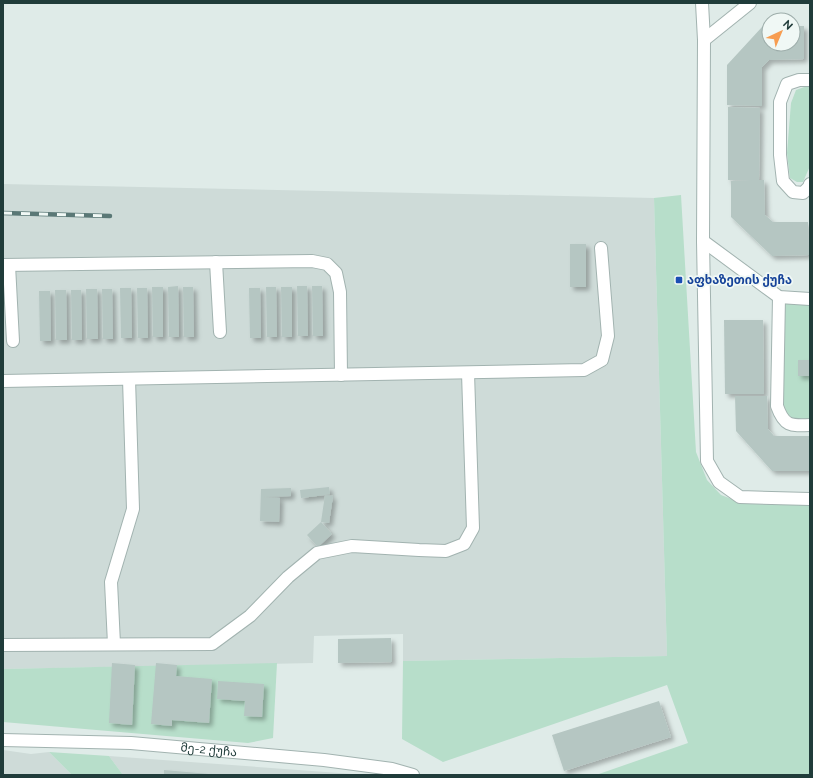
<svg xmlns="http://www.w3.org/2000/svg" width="813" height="778" font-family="Raleway,'Noto Sans Georgian',sans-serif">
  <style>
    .built { fill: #cedbd8 }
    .green { fill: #b7deca }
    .building { fill: #b5c6c2; filter: url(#shadow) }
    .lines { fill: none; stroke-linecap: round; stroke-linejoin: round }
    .minor-casing { stroke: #a2b3b0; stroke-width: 14 }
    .minor { stroke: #fff; stroke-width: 12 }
    .rail-casing { stroke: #5a7876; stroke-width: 4.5 }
    .rail { stroke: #f0f8f5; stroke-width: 3; stroke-dasharray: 9; stroke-linecap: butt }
    .transit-dot { fill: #1a4fb4; stroke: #f0f8f5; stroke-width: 1.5 }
    .labels { text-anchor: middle; stroke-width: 3.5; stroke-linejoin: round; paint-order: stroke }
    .transit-label { font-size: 12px; font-weight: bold; fill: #164399; stroke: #f0f8f5; text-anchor: start }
    .street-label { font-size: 12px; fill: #203c3a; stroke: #f0f8f5 }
  </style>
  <defs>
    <filter id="shadow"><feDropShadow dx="3.5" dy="3.5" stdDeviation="2" flood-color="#0004"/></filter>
  </defs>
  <rect width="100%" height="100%" fill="#dfebe8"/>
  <g class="built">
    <polygon points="3,184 654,198 667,656 403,661 403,634 314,636 313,663 3,669"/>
    <polygon points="3,750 31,754 49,752 72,775 3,775"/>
    <polygon points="109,756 366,775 369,775 123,775"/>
  </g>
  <g class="green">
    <polygon points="810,85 810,166 803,182 797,182 790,178 787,153 791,103 796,90"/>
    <polygon points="681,195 696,452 707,480 721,495 745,504 810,505 810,775 596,775 688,743 667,685 443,762 402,739 403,661 667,656 654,198"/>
    <polygon points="783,303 810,304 810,423 791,421 780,405"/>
    <polygon points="277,663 273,738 248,743 3,722 3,669"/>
    <polygon points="49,752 109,756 123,775 72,775"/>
  </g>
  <g class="building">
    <polygon points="793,26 804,26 804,59 769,60 762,67 762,106 727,105 727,65 762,27 769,27 769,44 793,44"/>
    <polygon points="728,107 760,108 759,180 764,180 765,215 773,222 808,222 809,255 772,256 731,217 731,181 752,180 728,180"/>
    <rect x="570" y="244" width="16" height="43"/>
    <polygon points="178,286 179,337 169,337 168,287"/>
    <polygon points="297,286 307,286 308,336 298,336"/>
    <polygon points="312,286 322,286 323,336 313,336"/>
    <polygon points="152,287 163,287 163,337 153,337"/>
    <polygon points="183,287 193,287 194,337 184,337"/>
    <polygon points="266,287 276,287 277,337 267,337"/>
    <polygon points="281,287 292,287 292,337 282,337"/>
    <polygon points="120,288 131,288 132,338 121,338"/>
    <polygon points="137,288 147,288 148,338 138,338"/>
    <polygon points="249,288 260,288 261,338 250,338"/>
    <polygon points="86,289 97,289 98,339 87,339"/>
    <polygon points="102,289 112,289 113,339 103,339"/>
    <polygon points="55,290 66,290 67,340 56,340"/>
    <polygon points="71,290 81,290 82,340 72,340"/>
    <polygon points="39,291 50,291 51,341 40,341"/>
    <polygon points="724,320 763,320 764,394 725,394"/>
    <rect x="798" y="360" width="12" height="16"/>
    <polygon points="735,396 767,396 768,429 774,436 810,436 810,471 772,471 736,431"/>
    <polygon points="329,487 330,494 325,495 333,496 329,523 321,522 332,534 318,547 307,535 321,522 325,495 301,498 300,490"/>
    <polygon points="291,488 291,496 264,497 280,498 279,522 260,521 261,489"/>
    <polygon points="391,638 392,662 338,663 338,639"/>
    <polygon points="112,663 135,665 132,725 109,723"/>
    <polygon points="156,663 177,665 176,676 212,679 209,723 172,720 172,726 151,724"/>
    <polygon points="218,681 264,684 262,717 244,716 245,701 217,699"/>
    <polygon points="659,701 671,737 564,771 552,735"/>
    <polygon points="164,770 209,774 209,775 164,775"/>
  </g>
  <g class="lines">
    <defs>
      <g id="minor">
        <polyline points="702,3 704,40 703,241 707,461 719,482 740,497 810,499"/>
        <polyline points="704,40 750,3"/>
        <polyline points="810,80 799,80 787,84 780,102 780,155 783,181 793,192 803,193 809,187 810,184"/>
        <polyline points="703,241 779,297 810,299"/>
        <polyline points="216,262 220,332"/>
        <polyline points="3,265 312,261 327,264 336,273 340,292 341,375"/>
        <polyline points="9,265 13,341"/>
        <path d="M779 297 777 406C784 426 790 426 810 425"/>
        <polyline points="3,381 584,370 602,360 608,336 601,248"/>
        <polyline points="114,644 111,582 133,509 129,379"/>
        <polyline points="3,645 212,644 250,616 288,577 317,553 352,546 419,550 446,551 464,544 473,528 468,373"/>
        <path id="s1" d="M3 740 131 743 324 760 392 769 413 775"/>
      </g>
    </defs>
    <use href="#minor" class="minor-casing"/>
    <use href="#minor" class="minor"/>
    <defs>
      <polyline id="rail" points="3,213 110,216"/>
    </defs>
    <use href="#rail" class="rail-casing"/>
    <use href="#rail" class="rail"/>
  </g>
  <rect class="transit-dot" x="675" y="276" width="8" height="8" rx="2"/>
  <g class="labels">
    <g class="transit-label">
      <text x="687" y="284">აფხაზეთის ქუჩა</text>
    </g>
    <g class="street-label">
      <text dy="4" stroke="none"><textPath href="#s1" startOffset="206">მე-2 ქუჩა</textPath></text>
    </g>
  </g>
  <rect width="813" height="778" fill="none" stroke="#203c3a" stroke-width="8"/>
  <g transform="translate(781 32) rotate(44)"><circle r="19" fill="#f0f8f5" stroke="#9dadaa"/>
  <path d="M0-3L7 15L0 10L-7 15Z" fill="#f79d51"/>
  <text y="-6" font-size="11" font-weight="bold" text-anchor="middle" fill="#203c3a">N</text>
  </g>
</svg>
